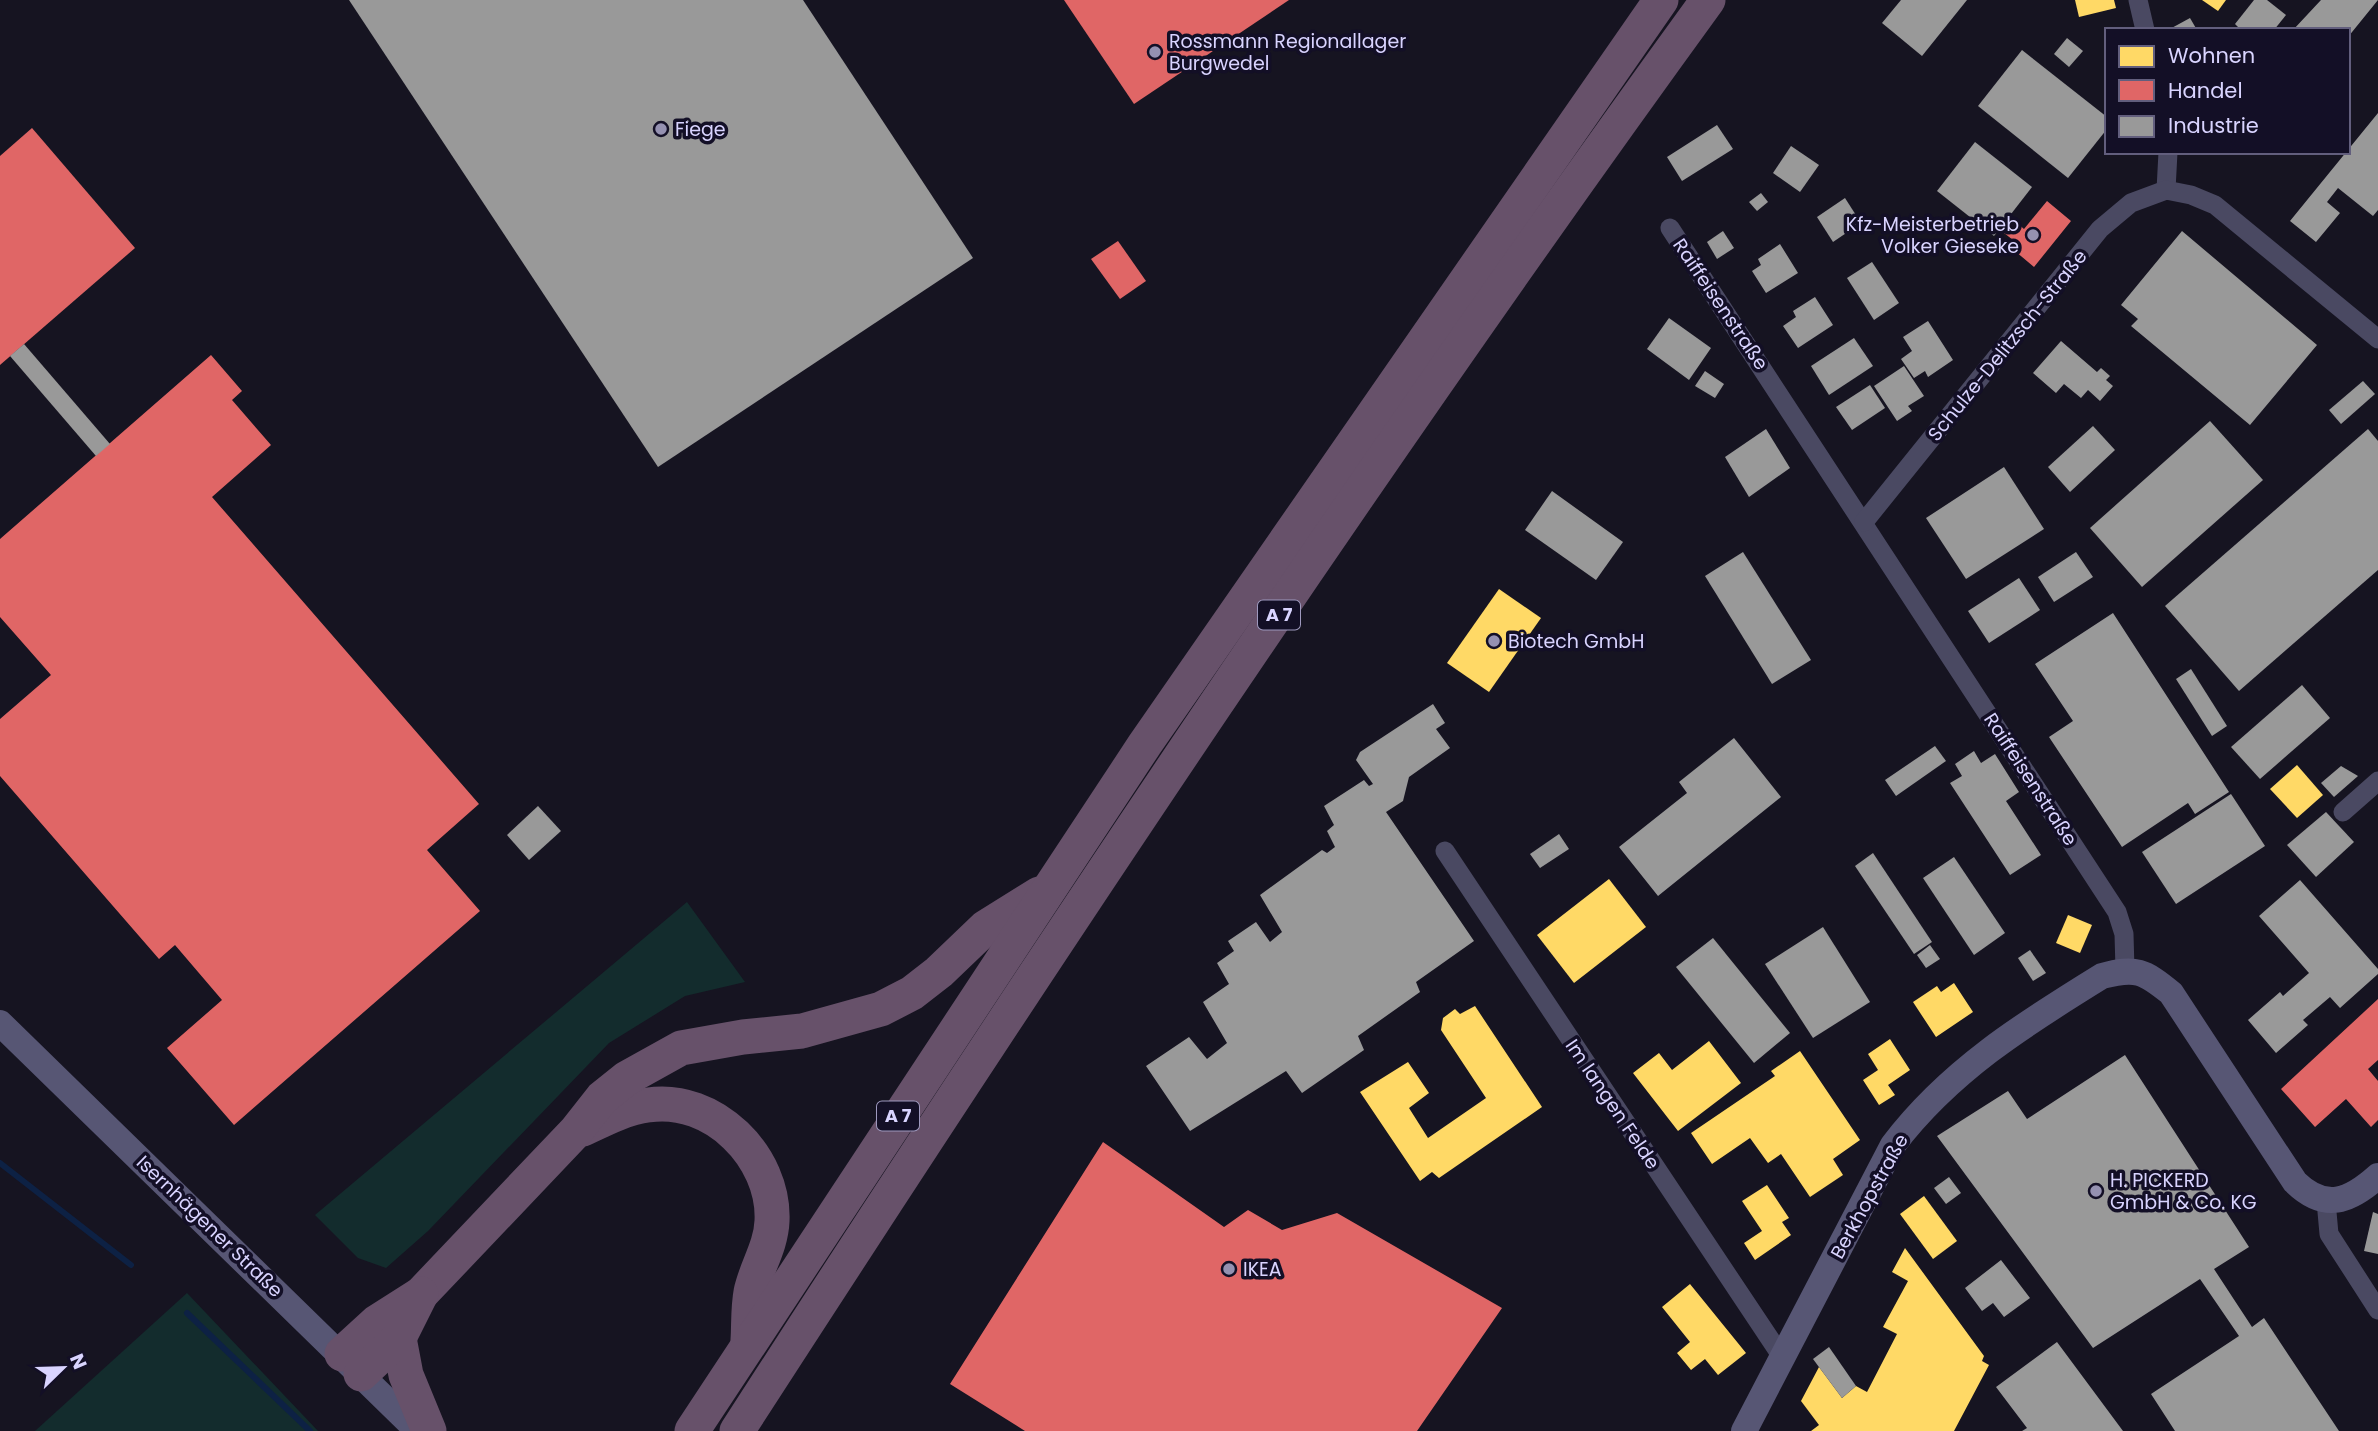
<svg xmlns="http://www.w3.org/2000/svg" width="2378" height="1431" font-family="Poppins,sans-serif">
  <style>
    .green { fill: #132c2d }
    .homes { fill: #ffd966 }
    .shops { fill: #e06666 }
    .industry { fill: #999 }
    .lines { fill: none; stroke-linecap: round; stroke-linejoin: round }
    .stream { stroke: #0d2144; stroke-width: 6 }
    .street { stroke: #4a4962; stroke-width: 19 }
    .secondary { stroke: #575674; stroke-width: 26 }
    .highway { stroke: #67516a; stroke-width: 35 }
    .poi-dot { fill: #9591b1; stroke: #130f26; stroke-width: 2.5 }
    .labels { text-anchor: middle; stroke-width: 7; stroke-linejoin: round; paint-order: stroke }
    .shield { fill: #130f26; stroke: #9e99be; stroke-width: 2 }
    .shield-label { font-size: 18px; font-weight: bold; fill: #d9d4ff }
    .poi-label { font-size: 19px; fill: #d9d4ff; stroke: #130f26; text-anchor: start }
    .street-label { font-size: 19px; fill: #d9d4ff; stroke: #130f26 }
  </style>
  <rect width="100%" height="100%" fill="#161421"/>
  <g class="green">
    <polygon points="687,902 745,982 685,996 609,1043 428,1231 386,1268 358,1258 315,1215"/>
    <polygon points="187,1293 318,1431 35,1431"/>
  </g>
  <g class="homes">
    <polygon points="2075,0 2114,0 2116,8 2079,17"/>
    <polygon points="2202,0 2226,0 2218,11"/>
    <polygon points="1499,589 1541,618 1489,692 1447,663"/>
    <polygon points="2297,765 2323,795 2297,818 2270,789"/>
    <polygon points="1609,879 1646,927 1574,983 1537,935"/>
    <polygon points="2068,915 2092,925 2080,953 2056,943"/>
    <polygon points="1954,983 1973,1012 1936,1037 1913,1002 1937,986 1941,992"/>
    <polygon points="1475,1006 1542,1107 1439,1178 1432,1172 1420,1181 1360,1092 1408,1062 1429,1093 1409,1108 1428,1138 1486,1098 1441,1030 1443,1018 1455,1009 1460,1014"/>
    <polygon points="1890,1039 1910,1070 1888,1085 1895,1095 1879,1105 1863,1080 1878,1070 1868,1054"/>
    <polygon points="1709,1041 1741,1083 1678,1131 1633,1073 1659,1053 1672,1070"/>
    <polygon points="1800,1051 1860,1140 1833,1159 1843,1175 1810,1197 1781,1154 1768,1163 1750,1138 1712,1164 1691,1133 1775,1076 1771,1071"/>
    <polygon points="1767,1185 1789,1218 1782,1222 1791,1235 1755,1260 1744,1243 1762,1231 1742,1201"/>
    <polygon points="1924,1196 1957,1241 1933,1259 1900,1214"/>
    <polygon points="1905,1248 1984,1356 1982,1361 1989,1365 1954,1431 1811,1431 1819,1425 1801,1401 1819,1367 1842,1398 1856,1386 1867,1392 1897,1334 1883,1327 1908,1281 1892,1272"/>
    <polygon points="1690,1284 1746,1353 1718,1375 1705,1359 1691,1370 1677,1353 1690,1342 1662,1307"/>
  </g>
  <g class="shops">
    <polygon points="1064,0 1289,0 1134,104"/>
    <polygon points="32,128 135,248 0,365 0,156"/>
    <polygon points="2047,201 2071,221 2034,267 2009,246 2013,240 1999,229 2009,216 2024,229"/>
    <polygon points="1118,241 1146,281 1120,299 1091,259"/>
    <polygon points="211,355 242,391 232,400 271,445 212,497 479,804 427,850 480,911 234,1125 167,1048 222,1000 175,945 159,959 0,776 0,719 51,675 0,617 0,539"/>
    <polygon points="2378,999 2378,1060 2368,1069 2378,1081 2378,1120 2371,1127 2346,1099 2315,1127 2281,1089"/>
    <polygon points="1103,1142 1224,1227 1248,1210 1282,1230 1337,1213 1502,1308 1417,1431 1025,1431 950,1384"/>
  </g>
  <g class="industry">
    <polygon points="349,0 803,0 973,258 658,467"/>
    <polygon points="1901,0 1967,0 1922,56 1882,23"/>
    <polygon points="2254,0 2267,0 2286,15 2274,30 2241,30 2235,24"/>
    <polygon points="2321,0 2378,0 2348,37 2348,30 2293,30"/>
    <polygon points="2190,18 2197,30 2168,30"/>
    <polygon points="2067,38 2083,51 2069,67 2054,54"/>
    <polygon points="2022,50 2107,117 2107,129 2068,178 1978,106"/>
    <polygon points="2378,113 2378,210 2373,216 2338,188 2327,202 2340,213 2316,242 2290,221"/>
    <polygon points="1717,125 1733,149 1682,181 1667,157"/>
    <polygon points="1975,142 2032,187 1994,236 1937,191"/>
    <polygon points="1791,146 1819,165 1800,192 1773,173"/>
    <polygon points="1761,193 1768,202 1757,211 1749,202"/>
    <polygon points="1845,198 1861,223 1833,242 1817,217"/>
    <polygon points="1723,231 1734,248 1717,259 1707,242"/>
    <polygon points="2182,231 2317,345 2250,425 2131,326 2138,319 2121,305"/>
    <polygon points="1780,244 1798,273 1766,293 1752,271 1761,265 1758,259"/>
    <polygon points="1872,262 1899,303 1874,320 1847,278"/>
    <polygon points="1815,297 1833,325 1798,348 1783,326 1796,317 1793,311"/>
    <polygon points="1669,318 1711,348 1689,380 1647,349"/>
    <polygon points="1928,321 1953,360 1928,377 1925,371 1914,378 1901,359 1912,351 1903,337"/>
    <polygon points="1854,338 1873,366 1829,395 1811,366"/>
    <polygon points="2061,341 2097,372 2101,368 2110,376 2106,380 2113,386 2100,401 2088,390 2081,398 2064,384 2056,393 2033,373"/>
    <polygon points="24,344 110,444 96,456 10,356"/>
    <polygon points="1904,366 1924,396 1908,406 1912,411 1897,421 1874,386"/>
    <polygon points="1705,371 1724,384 1715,398 1695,386"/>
    <polygon points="2363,381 2375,394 2341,424 2329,410"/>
    <polygon points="1870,385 1885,408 1852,430 1836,407"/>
    <polygon points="2210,421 2263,480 2142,587 2090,528"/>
    <polygon points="2093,426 2115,450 2070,492 2048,467"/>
    <polygon points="1766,429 1790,468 1749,497 1725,457"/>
    <polygon points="2368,429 2378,441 2378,570 2239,691 2165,606"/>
    <polygon points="2004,467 2044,529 1966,579 1926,518"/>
    <polygon points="1552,491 1623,542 1596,580 1525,530"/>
    <polygon points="1743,552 1811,660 1772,684 1705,576"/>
    <polygon points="2076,552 2093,577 2054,602 2038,577"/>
    <polygon points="2019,578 2040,610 1989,643 1968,611"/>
    <polygon points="2113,613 2229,792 2195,814 2188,803 2122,847 2049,737 2073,721 2035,664"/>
    <polygon points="2191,669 2227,726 2212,736 2176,679"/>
    <polygon points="2302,685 2330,718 2260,779 2231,747"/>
    <polygon points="1433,704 1445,723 1436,729 1450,748 1409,777 1403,801 1386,812 1474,941 1416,982 1420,992 1358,1036 1364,1050 1302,1093 1286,1071 1190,1131 1146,1066 1189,1037 1207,1059 1227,1043 1203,1002 1229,984 1217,963 1234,951 1228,941 1256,922 1270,942 1282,932 1260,895 1322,850 1327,853 1335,847 1327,831 1334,825 1324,806 1364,780 1369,786 1373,784 1356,760 1360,752"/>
    <polygon points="1734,738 1781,797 1658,896 1619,847 1687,793 1679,782"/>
    <polygon points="1935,746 1946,761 1896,796 1885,780"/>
    <polygon points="1974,751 1981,763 1995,754 2019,792 2006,801 2041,855 2010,875 1950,783 1962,776 1955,764"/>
    <polygon points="2341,766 2358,776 2334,797 2321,783"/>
    <polygon points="2231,794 2265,846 2176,904 2142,852"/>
    <polygon points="538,806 561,831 529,860 507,835"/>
    <polygon points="2326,812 2354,842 2316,877 2287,845"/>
    <polygon points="1559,834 1569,849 1540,868 1530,854"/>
    <polygon points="1873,853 1932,942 1914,954 1855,866"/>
    <polygon points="1954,857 2005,933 1974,955 1923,878"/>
    <polygon points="2300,880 2378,969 2378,974 2340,1008 2330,997 2303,1020 2308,1025 2276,1053 2248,1020 2280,992 2283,996 2309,973 2259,916"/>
    <polygon points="1823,927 1870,1002 1813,1038 1765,964"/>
    <polygon points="1713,938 1790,1033 1754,1063 1676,967"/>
    <polygon points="1930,945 1940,959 1926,968 1917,955"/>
    <polygon points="2030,950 2046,973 2033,981 2018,958"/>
    <polygon points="2125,1055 2249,1247 2214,1269 2252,1327 2264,1318 2339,1431 2175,1431 2151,1394 2239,1336 2200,1279 2093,1348 1937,1136 2008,1091 2027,1119"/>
    <polygon points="1949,1177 1961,1193 1946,1204 1934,1188"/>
    <polygon points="2373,1212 2378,1214 2378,1254 2364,1251"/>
    <polygon points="2001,1260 2030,1298 2004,1317 1993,1303 1982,1311 1965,1288"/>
    <polygon points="2057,1342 2123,1431 2022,1431 2027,1428 1996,1387"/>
    <polygon points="1829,1347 1856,1386 1842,1398 1813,1359"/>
  </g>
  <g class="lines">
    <g class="stream">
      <polyline points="0,1163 131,1265"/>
      <polyline points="187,1313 310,1431"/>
    </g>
    <g class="street">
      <polyline points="2138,0 2145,30"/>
      <polyline points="2166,190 2168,152"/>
      <polyline points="1670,228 2117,912 2124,934 2125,970"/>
      <polyline points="1864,522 2100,229 2131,203 2166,190 2191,195 2215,205 2378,339"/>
      <polyline points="2343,812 2378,781"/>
      <polyline points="1445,851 1782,1357"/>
      <polyline points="2326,1201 2329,1234 2378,1310"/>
    </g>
    <g class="secondary">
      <polyline points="0,1023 418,1431"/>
      <path d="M1744 1431 1893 1145C1949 1071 2024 1024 2102 976 2136 967 2144 971 2171 993L2295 1182C2325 1211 2349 1202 2378 1176"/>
    </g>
    <g class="highway">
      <path d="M583 1129C604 1119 625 1108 648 1105 713 1095 775 1157 772 1221 771 1247 756 1268 751 1292 748 1308 749 1325 748 1340"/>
      <polyline points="399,1338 406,1375 429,1431"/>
      <polyline points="342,1354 377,1322 421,1294 576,1131 602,1098 627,1078 681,1048 743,1037 802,1031 881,1009 912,993 939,972 986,927 1039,894"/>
      <polyline points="361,1374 399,1338 421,1294"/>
      <polyline points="692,1431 1145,744 1661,0"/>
      <path d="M737 1431C1049 948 1370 465 1708 0"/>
    </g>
  </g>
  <g class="poi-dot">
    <circle cx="1155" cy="52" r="7"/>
    <circle cx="661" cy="129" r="7"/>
    <circle cx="2033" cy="235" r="7"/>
    <circle cx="1494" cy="641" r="7"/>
    <circle cx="2096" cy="1191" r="7"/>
    <circle cx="1229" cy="1269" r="7"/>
  </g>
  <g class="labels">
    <g class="shield">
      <rect x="1258" y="600.5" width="42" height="29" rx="5"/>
      <rect x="877" y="1101.5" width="42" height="29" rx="5"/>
    </g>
    <g class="shield-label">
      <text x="1279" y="621">A 7</text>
      <text x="898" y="1122">A 7</text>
    </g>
    <g class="poi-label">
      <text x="1169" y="48">Rossmann Regionallager<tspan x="1169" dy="22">Burgwedel</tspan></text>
      <text x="675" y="136">Fiege</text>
      <text x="2019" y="231" text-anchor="end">Kfz-Meisterbetrieb<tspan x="2019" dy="22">Volker Gieseke</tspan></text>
      <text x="1508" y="648">Biotech GmbH</text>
      <text x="2110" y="1187">H. PICKERD<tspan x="2110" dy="22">GmbH &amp; Co. KG</tspan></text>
      <text x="1243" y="1276">IKEA</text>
    </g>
    <g class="street-label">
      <text transform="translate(1721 304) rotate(56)" y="7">Raiffeisenstraße</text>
      <text transform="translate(2007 345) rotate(-51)" y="7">Schulze-Delitzsch-Straße</text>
      <text transform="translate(2031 779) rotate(57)" y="7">Raiffeisenstraße</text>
      <text transform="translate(1613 1104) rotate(56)" y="7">Im langen Felde</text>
      <text transform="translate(1869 1196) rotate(-61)" y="7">Berkhopstraße</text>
      <text transform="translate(210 1226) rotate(44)" y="7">Isernhägener Straße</text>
    </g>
  </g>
  <rect x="2105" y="28" width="245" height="126" fill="#130f26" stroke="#625e7d" stroke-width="2"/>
  <rect x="2119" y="46" width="35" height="21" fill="#ffd966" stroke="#625e7d" stroke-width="2"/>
  <text x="2168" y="63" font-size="21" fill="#d9d4ff">Wohnen</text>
  <rect x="2119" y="80" width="35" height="21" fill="#e06666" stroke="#625e7d" stroke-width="2"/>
  <text x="2168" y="98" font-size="21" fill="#d9d4ff">Handel</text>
  <rect x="2119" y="116" width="35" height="21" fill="#999999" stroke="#625e7d" stroke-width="2"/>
  <text x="2168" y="133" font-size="21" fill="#d9d4ff">Industrie</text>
  <g transform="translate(63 1368) rotate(67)" stroke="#130f26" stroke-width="5" paint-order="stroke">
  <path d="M0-5L12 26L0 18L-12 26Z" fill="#d9d4ff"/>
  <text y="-10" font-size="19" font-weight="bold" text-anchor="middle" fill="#d9d4ff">N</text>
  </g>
</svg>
